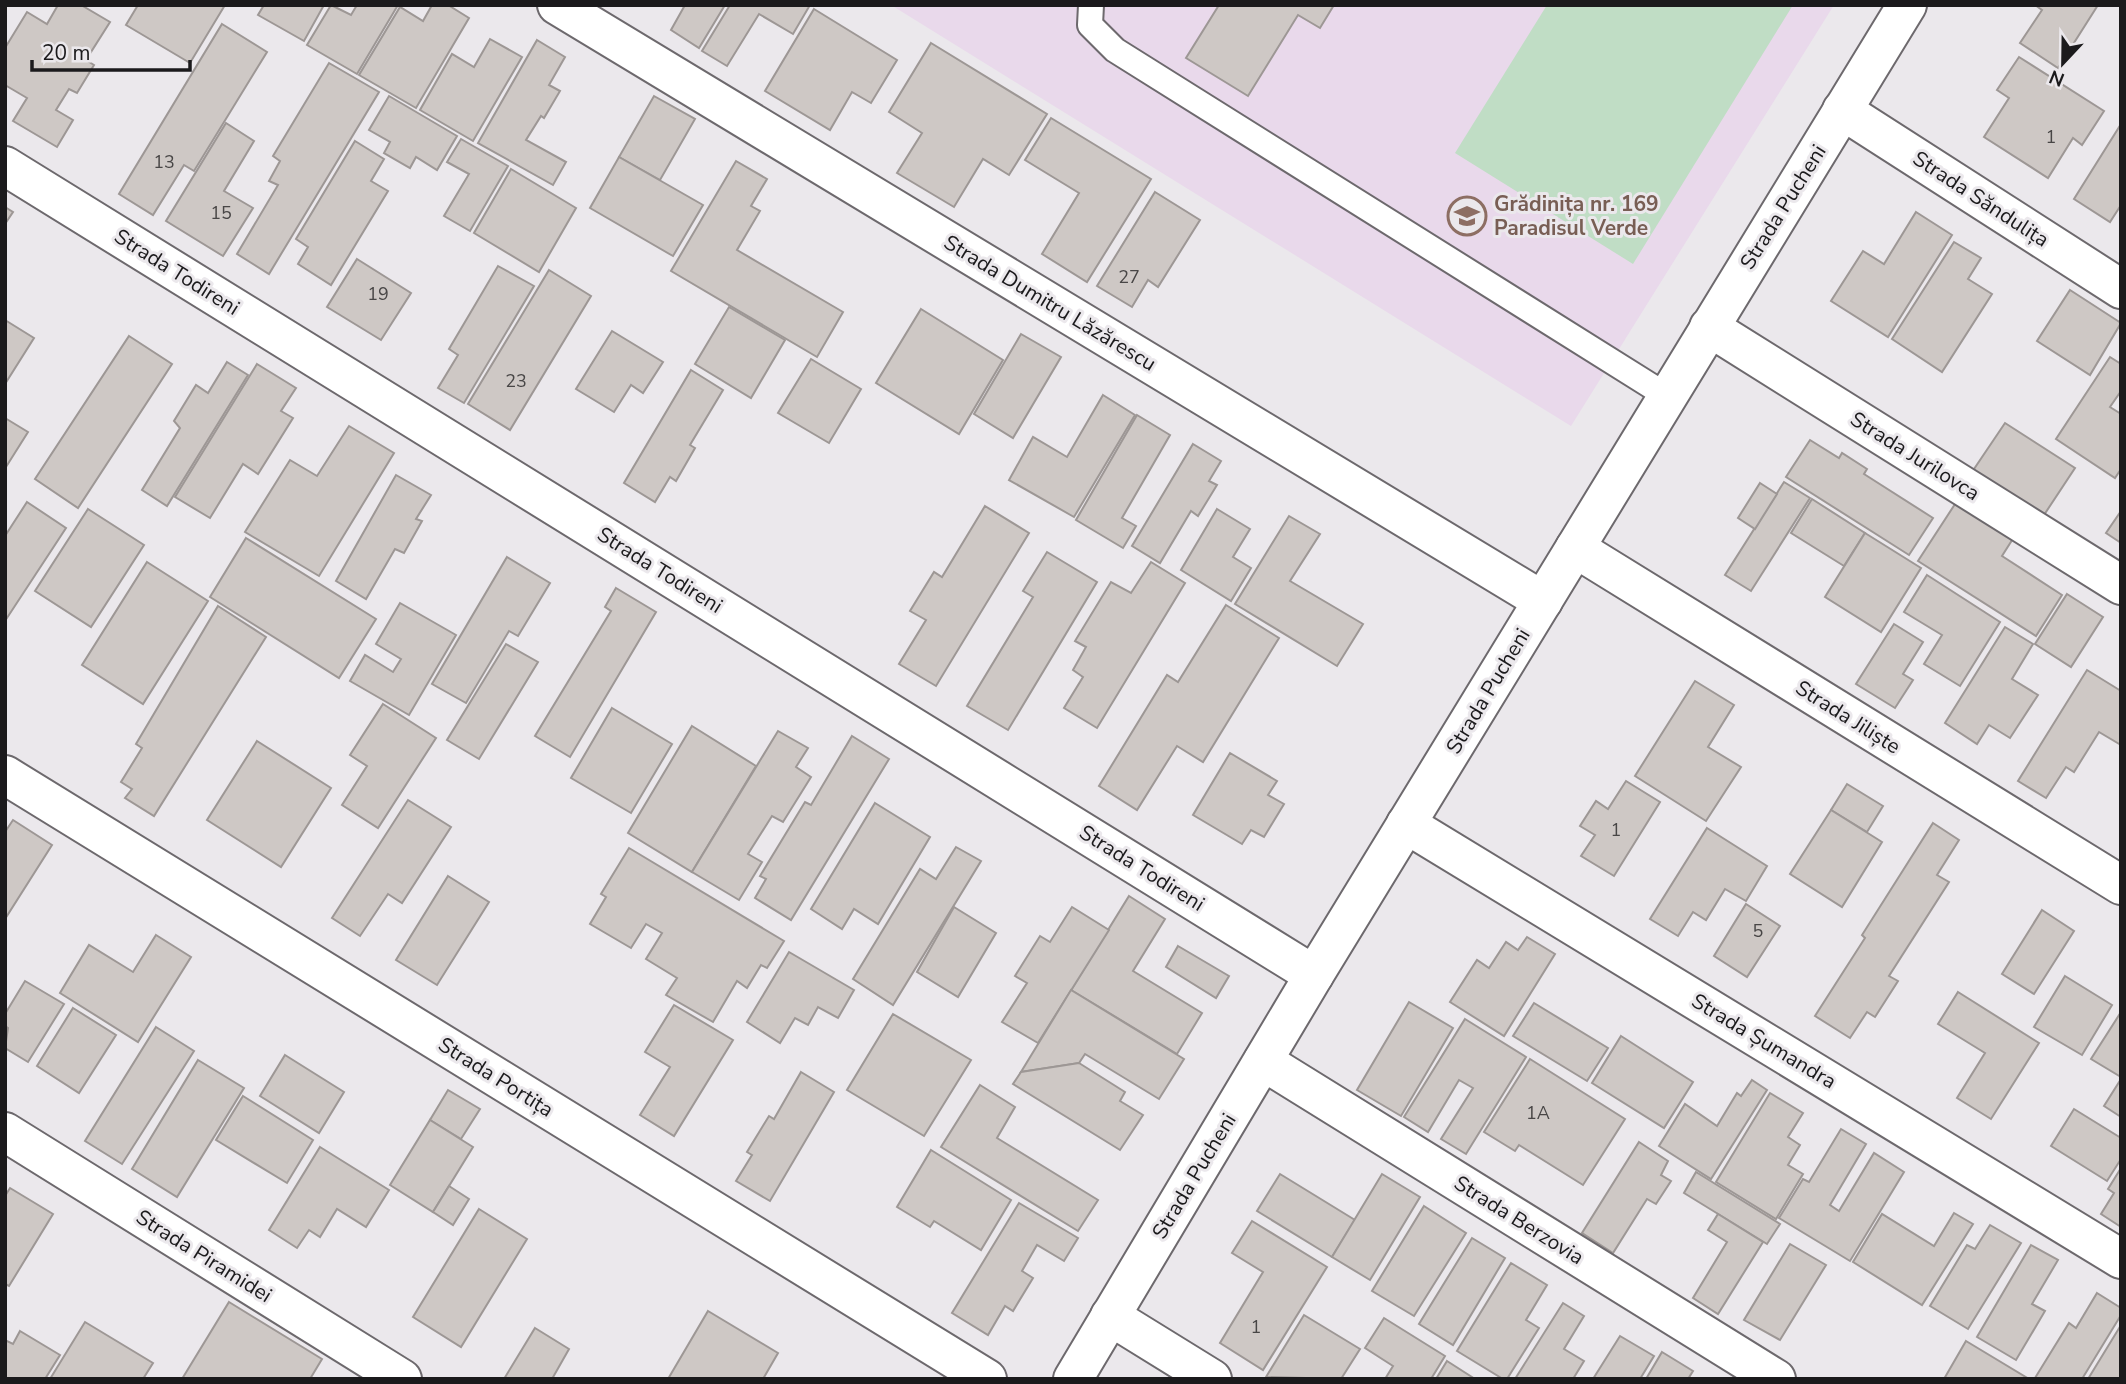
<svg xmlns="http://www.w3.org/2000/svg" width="2126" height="1384" font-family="'Nunito Sans',sans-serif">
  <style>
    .education { fill: #e9d9eb }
    .green { fill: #c0ddc5 }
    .building { fill: #cec8c5; stroke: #9d9795; stroke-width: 2 }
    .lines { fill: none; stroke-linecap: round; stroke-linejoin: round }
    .service-casing { stroke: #6d696d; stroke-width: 28 }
    .minor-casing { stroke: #6d696d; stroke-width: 42 }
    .tertiary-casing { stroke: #6d696d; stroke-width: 42 }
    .service { stroke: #fff; stroke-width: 24 }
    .minor { stroke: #fff; stroke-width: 38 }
    .tertiary { stroke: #fff; stroke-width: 38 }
    .labels { text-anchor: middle; stroke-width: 6; stroke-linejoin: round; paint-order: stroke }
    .number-label { font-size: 18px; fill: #484646 }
    .street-label { font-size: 21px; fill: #1b1a1c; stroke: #ebe8ec }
    .education-label { font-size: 21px; font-weight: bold; fill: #785e54; stroke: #ebe8ec; text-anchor: start }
  </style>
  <rect width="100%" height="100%" fill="#ebe8ec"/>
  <polygon class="education" points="891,5 1834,5 1571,426"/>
  <polygon class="green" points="1547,5 1793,5 1633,264 1455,153"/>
  <g class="building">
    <polygon points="58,5 81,5 110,22 86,60 94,65 77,93 69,89 56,110 73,120 57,147 13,121 27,98 5,85 5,48 27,12 47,24"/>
    <polygon points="138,5 225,5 190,63 126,25"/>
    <polygon points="264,5 324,5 304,41 258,15"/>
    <polygon points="331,5 351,15 357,5 398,5 357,74 307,45"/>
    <polygon points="432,5 448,5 469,18 416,108 359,75 400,7 423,21"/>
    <polygon points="685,5 725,5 699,48 671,30"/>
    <polygon points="730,5 810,5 793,34 759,14 727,66 702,51"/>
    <polygon points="1219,5 1334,5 1320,28 1298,15 1248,96 1186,58"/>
    <polygon points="2035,5 2098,5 2058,68 2020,43 2042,10"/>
    <polygon points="814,9 897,60 871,103 852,92 830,130 765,91"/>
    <polygon points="222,24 267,52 194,171 184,165 153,215 119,194"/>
    <polygon points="490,39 522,57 473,141 420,110 452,54 474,67"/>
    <polygon points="537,40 565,57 549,85 560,91 544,118 541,116 526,140 566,162 553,185 478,143"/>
    <polygon points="931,43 1047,114 1009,175 983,159 954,207 897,173 922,133 889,112"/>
    <polygon points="2019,57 2104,111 2082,145 2073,138 2048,178 1984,137 2009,98 1997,90"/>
    <polygon points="329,63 379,92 269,274 237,254 278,185 269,181 280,161 273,156"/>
    <polygon points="389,96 457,136 437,170 416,157 410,168 384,153 390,142 369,130"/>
    <polygon points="654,96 695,119 660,180 619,157"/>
    <polygon points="1051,118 1151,179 1087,282 1042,254 1079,193 1025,160"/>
    <polygon points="226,123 254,141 224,191 253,208 223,256 166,221"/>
    <polygon points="2121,124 2121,205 2110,222 2074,199"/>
    <polygon points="461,139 508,166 470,231 444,216 469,174 447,162"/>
    <polygon points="355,141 384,159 371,181 388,191 331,285 298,264 308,247 296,239"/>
    <polygon points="619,157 703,205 673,256 590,208"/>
    <polygon points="736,161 767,179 751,206 760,211 737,250 843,312 817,357 671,271"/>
    <polygon points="511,169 576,208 539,272 474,233"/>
    <polygon points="1155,192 1200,220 1158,287 1148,280 1132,307 1097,286"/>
    <polygon points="5,207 13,212 5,224"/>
    <polygon points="1916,212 1952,235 1888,337 1831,301 1863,251 1884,264"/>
    <polygon points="1954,242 1981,258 1968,279 1992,294 1942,372 1892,339"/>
    <polygon points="357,259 411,293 381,340 327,307"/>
    <polygon points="498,266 534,286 464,403 438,388 458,355 449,349"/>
    <polygon points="549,270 591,296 510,430 468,404"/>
    <polygon points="2070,290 2121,323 2090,375 2037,341"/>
    <polygon points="729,307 785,340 751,398 695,364"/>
    <polygon points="921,309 1003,360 959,434 876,383"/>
    <polygon points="5,320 34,338 5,384"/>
    <polygon points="612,331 663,362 643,393 631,385 614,412 576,389"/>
    <polygon points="1021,334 1061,357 1013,438 974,414"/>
    <polygon points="129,336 172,364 78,508 35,479"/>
    <polygon points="2110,357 2121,364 2121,391 2110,407 2121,414 2121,469 2115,478 2056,439"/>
    <polygon points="811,359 861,389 829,443 778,413"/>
    <polygon points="227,362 248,375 167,506 142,490 180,428 174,421 196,385 208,393"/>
    <polygon points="257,364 296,388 281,411 293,418 258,474 243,464 210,518 175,497"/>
    <polygon points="691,370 723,390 690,445 695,448 676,481 670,477 655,502 624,483"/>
    <polygon points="1103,395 1135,415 1074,517 1009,480 1033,437 1067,457"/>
    <polygon points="1137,415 1170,435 1122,518 1136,526 1123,548 1076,520"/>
    <polygon points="5,418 28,432 6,467 5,466"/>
    <polygon points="2005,423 2075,468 2042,518 1972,472"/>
    <polygon points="349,426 394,453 319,576 245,532 290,460 317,476"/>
    <polygon points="1810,440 1839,458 1842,453 1867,469 1864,474 1933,518 1909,555 1786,477"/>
    <polygon points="1193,444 1221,461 1209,481 1217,485 1198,516 1191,511 1160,563 1132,546"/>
    <polygon points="396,475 431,495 416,519 422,521 404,553 395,549 366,599 336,581"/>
    <polygon points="1784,482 1810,498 1751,591 1725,575"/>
    <polygon points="1760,483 1777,494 1755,529 1738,518"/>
    <polygon points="1812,499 1865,533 1844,566 1791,533"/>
    <polygon points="1957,501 2014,537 2002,556 2062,595 2036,636 1918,561"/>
    <polygon points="27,502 66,528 5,621 5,536"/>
    <polygon points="985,506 1029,533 936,686 899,664 926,620 910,611 934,572 942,577"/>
    <polygon points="88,509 144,545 91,627 35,591"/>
    <polygon points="1217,509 1250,529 1233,557 1251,568 1231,601 1181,570"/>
    <polygon points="2121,511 2121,543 2106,533"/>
    <polygon points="1289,516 1320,534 1290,581 1363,624 1337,666 1235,604"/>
    <polygon points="1865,533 1921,568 1881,632 1825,597"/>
    <polygon points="246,538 376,619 339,678 210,597"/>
    <polygon points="1047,552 1097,582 1008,730 967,706 1033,597 1023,591"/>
    <polygon points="507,557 550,583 518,636 509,631 466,703 432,684"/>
    <polygon points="147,562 208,601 143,704 82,665"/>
    <polygon points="1151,562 1185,583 1097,728 1064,708 1083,677 1073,670 1086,647 1075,641 1111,582 1131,593"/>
    <polygon points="1927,575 2000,622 1960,686 1924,664 1942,635 1904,612"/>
    <polygon points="616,588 656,612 570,757 535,736 611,611 605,607"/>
    <polygon points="2067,594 2103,617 2071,667 2035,644"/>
    <polygon points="400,603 456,635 409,715 350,681 365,655 393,672 401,659 376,644"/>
    <polygon points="1226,605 1279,638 1203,762 1177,746 1137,810 1099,786 1167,675 1178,682"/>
    <polygon points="218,606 266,637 154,816 125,798 132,789 121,782 142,748 136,744"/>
    <polygon points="1894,624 1923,642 1903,674 1913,680 1895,708 1856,684"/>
    <polygon points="2005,627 2033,644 2012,679 2038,695 2010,738 1989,725 1977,744 1945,723"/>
    <polygon points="506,644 538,662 479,759 447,740"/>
    <polygon points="2087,670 2121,691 2121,745 2099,732 2074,772 2066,767 2046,798 2018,781"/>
    <polygon points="1695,681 1734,705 1708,747 1741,767 1706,821 1635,776"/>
    <polygon points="383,704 436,738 378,828 342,805 367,766 350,755"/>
    <polygon points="612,708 672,744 631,813 571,778"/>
    <polygon points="692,726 756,766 692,872 628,833"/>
    <polygon points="778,731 808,748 796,767 811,777 783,822 772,816 748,854 762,862 739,900 692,872"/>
    <polygon points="852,736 889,759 791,920 755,898 766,879 760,876 805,802 811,805"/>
    <polygon points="257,741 331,788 281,867 207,820"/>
    <polygon points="1230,753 1277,781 1268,795 1284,804 1264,837 1251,830 1242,844 1193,815"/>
    <polygon points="1626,781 1660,802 1614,876 1581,856 1595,835 1580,826 1596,801 1608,809"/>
    <polygon points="1847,784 1883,806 1867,832 1831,810"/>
    <polygon points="408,800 451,827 402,903 388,894 360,936 332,918"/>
    <polygon points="875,803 930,837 878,924 854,909 842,929 811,909"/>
    <polygon points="1831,810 1882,842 1842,907 1790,874"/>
    <polygon points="13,820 52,845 5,919 5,832"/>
    <polygon points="1933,823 1959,840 1937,875 1949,882 1889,976 1898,981 1875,1017 1867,1012 1850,1038 1815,1016 1865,938 1862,935"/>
    <polygon points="1707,828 1767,866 1746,901 1725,889 1706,920 1693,912 1678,936 1650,919"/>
    <polygon points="956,847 981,861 893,1005 853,979 920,869 936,879"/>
    <polygon points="629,848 784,941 767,968 761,965 747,988 737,981 713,1022 666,995 677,978 646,959 662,933 646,924 631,948 590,924 606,897 601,894"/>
    <polygon points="448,876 489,902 437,985 396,960"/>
    <polygon points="1129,896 1165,919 1133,971 1202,1013 1177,1054 1071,990"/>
    <polygon points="1746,904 1780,926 1747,977 1714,956"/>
    <polygon points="954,907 996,933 958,997 917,972"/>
    <polygon points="1072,907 1109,930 1038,1043 1002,1022 1027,983 1015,976 1040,936 1050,942"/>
    <polygon points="2042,910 2074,931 2034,994 2002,974"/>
    <polygon points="156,935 191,957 138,1042 60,993 89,945 133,972"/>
    <polygon points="1527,937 1555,954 1504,1036 1450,1002 1477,960 1489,968 1506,942 1518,950"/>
    <polygon points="1178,946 1229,976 1216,998 1166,967"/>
    <polygon points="789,952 854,990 838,1018 818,1007 808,1025 795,1018 780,1043 747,1022"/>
    <polygon points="2065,976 2112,1005 2082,1055 2034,1027"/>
    <polygon points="25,981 64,1004 28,1062 5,1048 8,1028 5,1026 5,1014"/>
    <polygon points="1071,990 1184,1059 1159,1099 1085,1054 1079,1063 1021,1072"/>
    <polygon points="1958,992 2039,1043 1991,1119 1957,1098 1985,1053 1938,1024"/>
    <polygon points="1409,1002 1453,1028 1401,1116 1357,1090"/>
    <polygon points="1534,1003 1608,1048 1587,1081 1513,1036"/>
    <polygon points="674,1005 733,1040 674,1136 640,1115 670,1067 645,1052"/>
    <polygon points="73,1008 116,1035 79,1093 37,1066"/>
    <polygon points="2121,1012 2121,1077 2091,1059"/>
    <polygon points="893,1014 971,1060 924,1136 847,1090"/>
    <polygon points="1465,1019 1526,1057 1466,1154 1441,1139 1473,1088 1459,1080 1428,1132 1404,1117"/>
    <polygon points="156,1027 194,1051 122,1164 85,1141"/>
    <polygon points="1621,1036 1693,1082 1664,1128 1592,1083"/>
    <polygon points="285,1055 344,1092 319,1133 260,1096"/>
    <polygon points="1530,1059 1625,1119 1583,1185 1519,1145 1515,1151 1484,1132"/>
    <polygon points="198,1060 244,1088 177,1197 132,1169"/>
    <polygon points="1079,1063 1125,1092 1120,1101 1143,1115 1120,1150 1013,1084 1021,1072"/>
    <polygon points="801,1072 834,1092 770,1201 736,1181 752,1155 747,1152 769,1116 774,1119"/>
    <polygon points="2121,1079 2121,1117 2104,1106"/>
    <polygon points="1752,1080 1767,1090 1711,1179 1659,1146 1685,1104 1717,1126 1737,1093 1741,1096"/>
    <polygon points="980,1085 1015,1107 997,1138 1098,1200 1078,1231 941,1147"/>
    <polygon points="448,1090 480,1109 461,1139 430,1120"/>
    <polygon points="1770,1093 1803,1113 1788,1137 1800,1145 1788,1165 1803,1174 1776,1219 1716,1182"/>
    <polygon points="243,1096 313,1140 287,1183 216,1140"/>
    <polygon points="2074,1109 2121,1138 2121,1159 2107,1181 2051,1146"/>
    <polygon points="430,1120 473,1147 433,1212 390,1185"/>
    <polygon points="1841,1129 1866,1144 1830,1205 1839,1211 1874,1153 1904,1172 1850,1261 1779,1218 1803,1179 1809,1182"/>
    <polygon points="1639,1142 1668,1161 1661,1175 1671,1181 1656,1204 1647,1199 1613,1253 1582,1233"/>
    <polygon points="320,1147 389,1190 366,1227 337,1209 320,1237 309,1230 297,1248 269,1230"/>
    <polygon points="931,1150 1011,1200 981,1250 934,1221 930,1227 897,1207"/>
    <polygon points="2121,1168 2121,1227 2101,1214 2114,1193 2108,1189"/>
    <polygon points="1696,1172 1780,1224 1767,1244 1684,1193"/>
    <polygon points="1280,1174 1355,1220 1332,1257 1257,1211"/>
    <polygon points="1382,1174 1420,1197 1370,1280 1332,1257"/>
    <polygon points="449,1186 469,1199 453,1225 433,1212"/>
    <polygon points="10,1188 53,1214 9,1286 5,1284 5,1196"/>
    <polygon points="1019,1203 1078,1238 1064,1261 1037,1245 1022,1271 1033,1278 1013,1311 1005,1306 988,1335 952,1313"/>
    <polygon points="1424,1206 1466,1233 1414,1316 1372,1291"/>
    <polygon points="479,1209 527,1239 461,1347 413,1317"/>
    <polygon points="1954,1213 1973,1224 1922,1305 1853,1262 1882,1214 1934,1246"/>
    <polygon points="1718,1214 1763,1242 1718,1314 1693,1298 1727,1242 1708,1230"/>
    <polygon points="1252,1221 1327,1267 1263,1370 1220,1343 1263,1272 1232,1253"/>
    <polygon points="1990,1225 2021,1243 1968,1329 1930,1306 1967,1245 1975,1249"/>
    <polygon points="1472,1238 1505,1258 1453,1345 1419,1324"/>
    <polygon points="1790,1244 1826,1265 1780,1340 1744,1320"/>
    <polygon points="2031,1245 2058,1260 2032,1304 2045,1311 2016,1360 1977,1337"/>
    <polygon points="1511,1263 1547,1285 1526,1320 1539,1328 1507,1379 1503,1379 1457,1351"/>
    <polygon points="2097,1293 2121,1308 2121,1315 2082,1379 2035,1378 2069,1323 2076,1328"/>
    <polygon points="229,1302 322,1359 310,1379 182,1379"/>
    <polygon points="1563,1303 1584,1316 1564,1349 1584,1361 1573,1379 1515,1379"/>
    <polygon points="708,1311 778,1353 763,1379 668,1379"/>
    <polygon points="1304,1315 1360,1349 1341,1379 1266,1377"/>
    <polygon points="1384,1318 1445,1356 1431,1379 1385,1379 1393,1366 1365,1348"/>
    <polygon points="85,1322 153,1363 143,1379 50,1379"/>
    <polygon points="2121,1325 2121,1379 2088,1379"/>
    <polygon points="535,1328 569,1349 552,1379 504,1379"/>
    <polygon points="20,1331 60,1355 45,1379 5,1379 5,1340 13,1344"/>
    <polygon points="1620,1336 1654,1356 1640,1379 1593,1379"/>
    <polygon points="1966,1341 2029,1379 1944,1379"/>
    <polygon points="1662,1352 1693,1371 1688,1379 1646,1379"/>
    <polygon points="1447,1361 1475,1379 1436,1379"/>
  </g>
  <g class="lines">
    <defs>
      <polyline id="service" points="1091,5 1090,25 1115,50 1667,396"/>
      <g id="minor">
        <polyline points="557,5 1543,601"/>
        <polyline points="1842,110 2121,289"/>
        <polyline points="5,166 1314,975"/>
        <polyline points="1709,327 2121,585"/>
        <polyline points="1575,548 2121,885"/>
        <polyline points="5,775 987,1379"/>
        <polyline points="1406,824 2121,1259"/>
        <polyline points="1263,1061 1776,1379"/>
        <polyline points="5,1132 402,1379"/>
        <polyline points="1110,1316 1212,1379"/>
      </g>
      <polyline id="tertiary" points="1073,1379 1314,975 1907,5"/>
    </defs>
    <use href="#service" class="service-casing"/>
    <use href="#minor" class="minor-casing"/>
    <use href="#tertiary" class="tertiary-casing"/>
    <use href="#service" class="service"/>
    <use href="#minor" class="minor"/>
    <use href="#tertiary" class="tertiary"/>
  </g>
  <defs>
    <symbol id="school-ring" viewBox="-11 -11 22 22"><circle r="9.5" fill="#ebe8ec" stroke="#8d6e63" stroke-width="1.5"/><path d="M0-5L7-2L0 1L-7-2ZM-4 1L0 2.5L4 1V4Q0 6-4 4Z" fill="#8d6e63"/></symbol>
  </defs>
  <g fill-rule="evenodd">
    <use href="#school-ring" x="1445" y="194" width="44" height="44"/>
  </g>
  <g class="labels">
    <g class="number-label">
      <text x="2051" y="143">1</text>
      <text x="164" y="168">13</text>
      <text x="221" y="219">15</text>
      <text x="1129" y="283">27</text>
      <text x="378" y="300">19</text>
      <text x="516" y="387">23</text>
      <text x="1616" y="836">1</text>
      <text x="1758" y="937">5</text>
      <text x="1538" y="1119">1A</text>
      <text x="1256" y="1333">1</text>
    </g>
    <g class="street-label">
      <text transform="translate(1981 199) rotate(33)" y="7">Strada Săndulița</text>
      <text transform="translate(1783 207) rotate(-58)" y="7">Strada Pucheni</text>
      <text transform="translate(177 272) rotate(32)" y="7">Strada Todireni</text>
      <text transform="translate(1050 303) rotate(31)" y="7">Strada Dumitru Lăzărescu</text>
      <text transform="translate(1915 456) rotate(32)" y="7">Strada Jurilovca</text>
      <text transform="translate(660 570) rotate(32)" y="7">Strada Todireni</text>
      <text transform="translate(1488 691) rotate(-59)" y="7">Strada Pucheni</text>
      <text transform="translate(1848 717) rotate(32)" y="7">Strada Jiliște</text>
      <text transform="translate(1142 868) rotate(32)" y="7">Strada Todireni</text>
      <text transform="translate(1764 1041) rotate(31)" y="7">Strada Șumandra</text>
      <text transform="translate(496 1077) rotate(32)" y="7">Strada Portița</text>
      <text transform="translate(1194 1176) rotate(-59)" y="7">Strada Pucheni</text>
      <text transform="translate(1519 1220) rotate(32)" y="7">Strada Berzovia</text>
      <text transform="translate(204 1256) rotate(32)" y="7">Strada Piramidei</text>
    </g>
    <g class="education-label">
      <text x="1494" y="211">Grădinița nr. 169<tspan x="1494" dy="24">Paradisul Verde</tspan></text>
    </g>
  </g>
  <rect width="2126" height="1384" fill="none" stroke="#1b1a1c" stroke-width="14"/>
  <g transform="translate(2063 63) rotate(202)" stroke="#ebe8ec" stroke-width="5" paint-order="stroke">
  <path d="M0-5L12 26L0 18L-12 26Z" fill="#1b1a1c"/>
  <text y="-10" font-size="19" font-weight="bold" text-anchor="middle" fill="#1b1a1c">N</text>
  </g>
  <path d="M32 60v10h158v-10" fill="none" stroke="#1b1a1c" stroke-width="3.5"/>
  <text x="42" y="60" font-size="21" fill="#1b1a1c" stroke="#ebe8ec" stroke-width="5" paint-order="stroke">20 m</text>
</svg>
